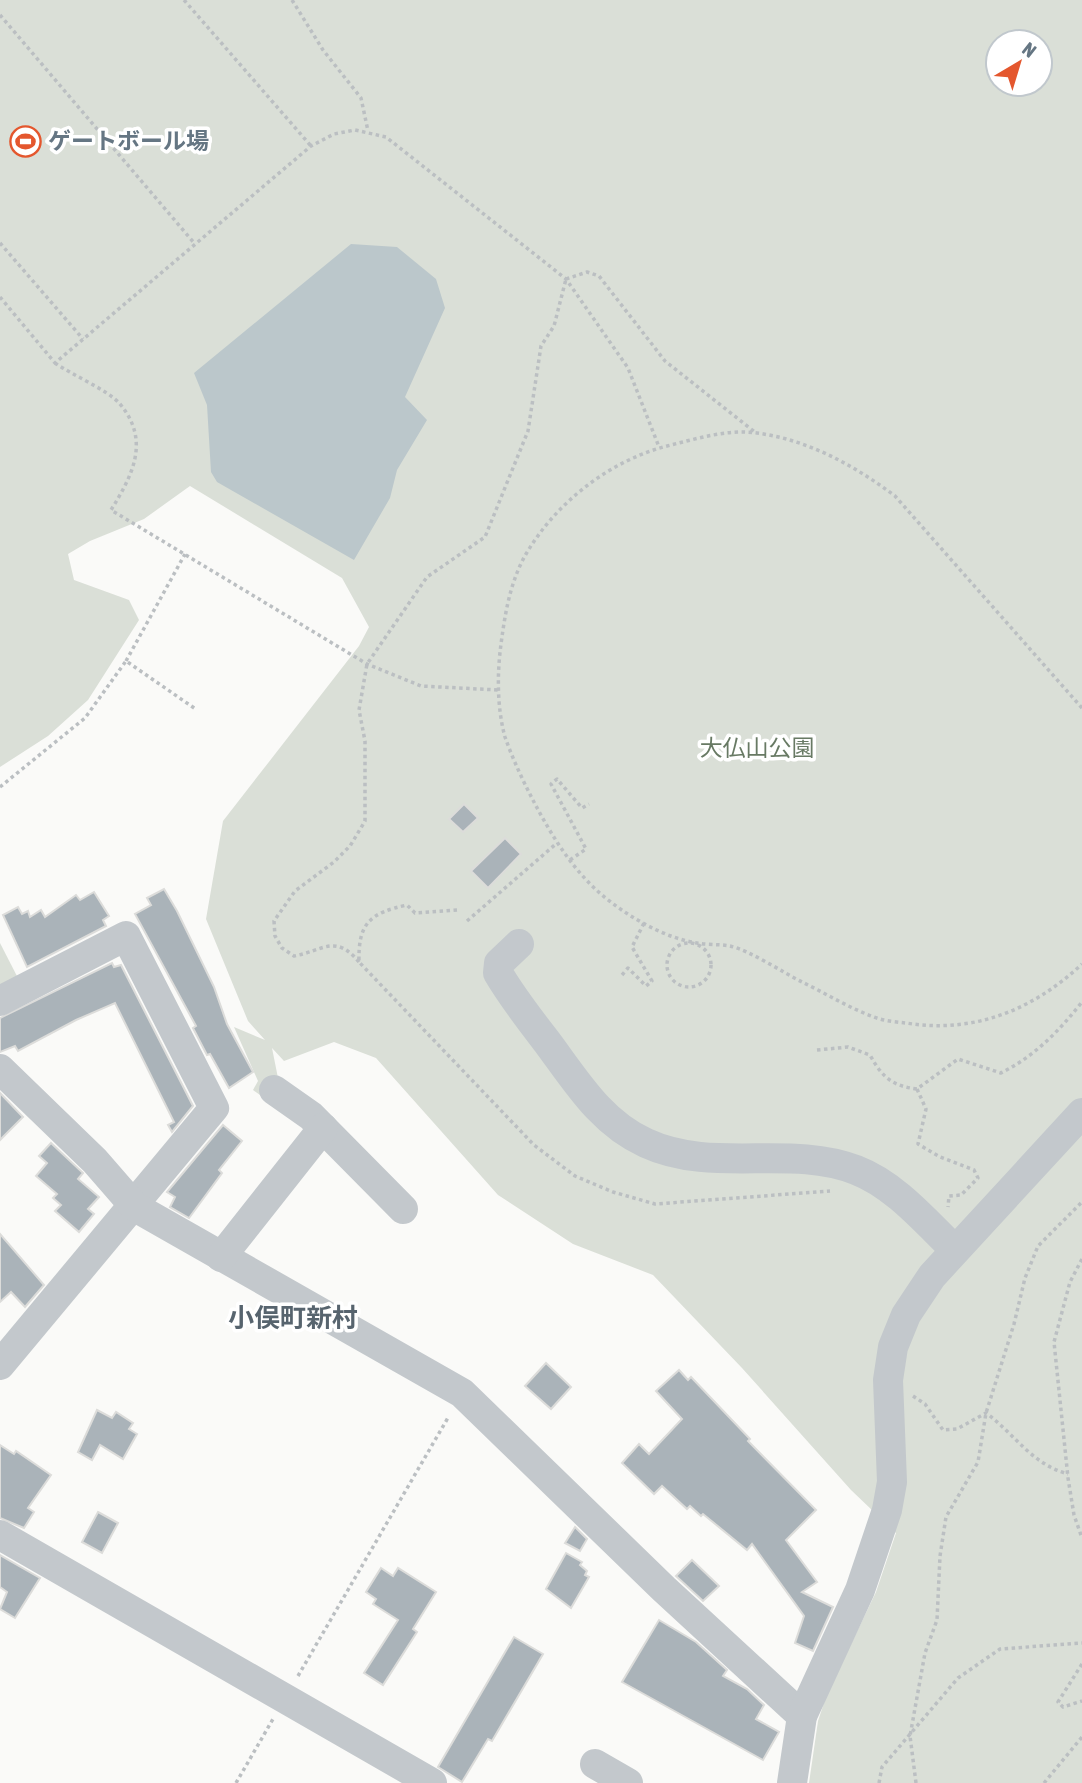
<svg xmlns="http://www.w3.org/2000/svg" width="1082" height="1783" font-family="'Asap Condensed','Noto Sans JP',sans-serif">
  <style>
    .green { fill: #dadfd7; fill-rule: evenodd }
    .water { fill: #bbc7cb }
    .building { fill: #aab3b9; stroke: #dcdcda; stroke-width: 2 }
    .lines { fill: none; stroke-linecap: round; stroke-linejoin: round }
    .path { stroke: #bbbfc2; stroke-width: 3.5; stroke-dasharray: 3.5 3.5; stroke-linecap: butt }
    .minor { stroke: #c3c8cc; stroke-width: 30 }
    .labels { text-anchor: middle; stroke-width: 7; stroke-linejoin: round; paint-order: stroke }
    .poi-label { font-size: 23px; font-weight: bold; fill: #657683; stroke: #fff; text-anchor: start }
    .park-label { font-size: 23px; fill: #687a64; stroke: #fff }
    .quarter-label { font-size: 26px; font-weight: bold; fill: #57646e; stroke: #fff }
  </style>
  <rect width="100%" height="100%" fill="#fafaf8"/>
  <g class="green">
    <path d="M0 0H1082V1783H809L818 1721 827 1694 876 1592 896 1533 851 1490 742 1368 653 1275 573 1244 498 1195 376 1058 334 1042 284 1061 272 1048 279 1083 267 1100 253 1090 258 1081 234 1027 265 1040 248 1021 206 919 223 821 359 646 369 627 342 578 190 486 144 519 90 541 68 554 74 580 129 600 139 620 88 700 48 736 0 767ZM998 42H1040V84H998Z"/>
    <polygon points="0,943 20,982 0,992"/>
  </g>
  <polygon class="water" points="351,244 397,247 436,279 445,308 405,397 427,420 397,470 390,498 354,560 217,482 211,472 207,405 194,373"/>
  <g class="building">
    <polygon points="464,804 478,818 463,832 449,819"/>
    <polygon points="505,838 521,854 488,888 471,871"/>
    <polygon points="164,889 177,911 214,987 227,1024 253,1072 229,1088 210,1054 207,1055 193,1028 196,1026 135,914 151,905 147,898"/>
    <polygon points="94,892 109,916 103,920 106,926 27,967 3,915 18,907 22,914 28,911 30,917 41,910 45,917 76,895 80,900"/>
    <polygon points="112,963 114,967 121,965 193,1106 172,1132 168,1125 174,1122 115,1003 76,1020 18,1051 15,1046 0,1052 0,1018"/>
    <polygon points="0,1093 23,1117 0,1140"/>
    <polygon points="223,1125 242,1141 219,1170 222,1173 189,1218 170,1207 175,1197 167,1192"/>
    <polygon points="51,1143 83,1173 78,1179 99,1197 88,1209 94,1214 79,1232 55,1211 61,1205 53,1198 57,1194 36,1176 47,1163 39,1156"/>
    <polygon points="0,1234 44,1285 25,1307 11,1292 0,1302"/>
    <polygon points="546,1363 571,1387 551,1409 525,1386"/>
    <polygon points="679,1370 688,1380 691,1377 750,1439 748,1441 816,1510 786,1540 817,1582 802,1592 833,1607 813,1651 795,1643 804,1616 752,1544 747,1550 703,1514 701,1516 690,1506 687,1509 662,1486 654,1494 622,1463 639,1444 649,1454 682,1419 656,1391"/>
    <polygon points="97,1410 112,1418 116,1412 133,1423 129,1429 137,1434 123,1459 100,1445 92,1460 78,1452"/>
    <polygon points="0,1445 14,1454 16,1451 51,1475 28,1508 34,1512 24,1528 0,1518"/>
    <polygon points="98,1512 118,1523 102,1553 82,1542"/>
    <polygon points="575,1527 587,1539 580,1551 565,1543"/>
    <polygon points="566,1553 582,1562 580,1565 587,1571 585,1575 589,1577 571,1608 546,1589"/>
    <polygon points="0,1555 40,1578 15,1618 0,1609 7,1592 0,1587"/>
    <polygon points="692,1560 719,1586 703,1601 676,1576"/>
    <polygon points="381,1568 393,1576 398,1568 436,1592 413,1629 417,1632 383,1685 364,1673 398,1620 373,1604 376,1599 366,1592"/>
    <polygon points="659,1620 696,1642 727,1670 723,1676 747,1689 764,1705 756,1719 779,1732 763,1760 622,1682"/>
    <polygon points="514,1637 543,1654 492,1741 488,1739 462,1782 438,1767"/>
  </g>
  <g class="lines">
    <g class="path">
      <polyline points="184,0 311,146"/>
      <polyline points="292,0 323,50 361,98 368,131"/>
      <polyline points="0,15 195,244"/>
      <polyline points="0,243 83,339"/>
      <polyline points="566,279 587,272 599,276 665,361 756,433"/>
      <polyline points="0,297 55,363 311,146 334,134 355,130 386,137 566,279 628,368 659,447"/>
      <path d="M55 363C72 375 108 390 120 404 151 441 132 476 111 510L367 664 421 686 498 690"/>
      <polyline points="126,661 185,554"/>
      <path d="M1082 708 895 496C855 466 809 440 757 433 728 429 699 438 671 445 612 459 557 501 526 554 510 582 505 614 501 644 497 674 497 708 505 737 513 760 524 783 535 804 553 838 573 870 602 895 627 916 664 938 697 943 707 945 719 944 730 946 751 951 782 972 802 982 825 993 849 1008 874 1017 884 1021 896 1022 906 1023 974 1034 1033 1010 1082 964"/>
      <polyline points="0,787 85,718 126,661 197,710"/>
      <polyline points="570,860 586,849 551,784 557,779 582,808 589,804"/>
      <path d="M457 910 415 913 407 905C370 913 358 923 359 962L534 1145 575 1176 613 1192 655 1204 830 1191"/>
      <polyline points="467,921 557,843"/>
      <circle cx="689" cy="965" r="22"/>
      <path d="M359 962C335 933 323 951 294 956L282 948 275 936 274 921 295 891 334 862 350 846 365 821V741L359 710 367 664 427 577 485 537 528 431 541 346 554 326 566 279"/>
      <polyline points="622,975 628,968 646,986 652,981 632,947 644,923"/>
      <path d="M817 1050 848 1047 870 1055C882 1077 892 1086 917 1089L958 1059 1001 1073C1035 1056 1059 1031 1082 1002"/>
      <polyline points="917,1089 926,1109 918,1144 940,1157 974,1170 978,1178 961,1195 949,1196 948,1207"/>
      <polyline points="1082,1259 1070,1282 1054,1342 1068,1478 1074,1515 1082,1538"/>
      <path d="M913 1396 925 1404 943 1430 957 1429 986 1413C1015 1434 1031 1464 1068 1474"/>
      <polyline points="1082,1664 1058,1702 1063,1707 1082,1701"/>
      <polyline points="298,1676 449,1416"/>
      <polyline points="236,1783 273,1719"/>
      <polyline points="879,1783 882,1767 958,1678 1000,1649 1082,1643"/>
      <polyline points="916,1783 910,1736 925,1653 937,1620 940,1556 946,1517 978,1462 986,1413 1014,1324 1025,1278 1038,1246 1082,1202"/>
      <polyline points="1044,1783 1082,1737"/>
    </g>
    <g class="minor">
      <path d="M519 944 499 963 498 973C512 997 530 1020 547 1042 576 1081 601 1123 646 1143 713 1174 789 1144 856 1170 895 1185 925 1221 955 1250"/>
      <polyline points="0,1001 126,936 214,1108 0,1365"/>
      <polyline points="0,1069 95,1161 135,1207 462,1393 664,1589 802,1716"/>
      <polyline points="274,1090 311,1116 403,1209"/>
      <polyline points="221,1257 323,1128"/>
      <polyline points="0,1535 432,1783"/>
      <polyline points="595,1764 628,1783"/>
      <polyline points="792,1783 802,1716 860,1590 887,1510 892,1482 888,1380 893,1347 906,1315 932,1276 1082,1113"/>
    </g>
  </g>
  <defs>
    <symbol id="stadium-ring" viewBox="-11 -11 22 22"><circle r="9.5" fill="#fff" stroke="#e4572e" stroke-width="1.5"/><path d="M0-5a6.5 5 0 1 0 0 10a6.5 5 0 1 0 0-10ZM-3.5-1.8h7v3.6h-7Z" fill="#e4572e"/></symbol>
  </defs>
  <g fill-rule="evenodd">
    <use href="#stadium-ring" x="8" y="124" width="35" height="35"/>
  </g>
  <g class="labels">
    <g class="poi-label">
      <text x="48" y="149">ゲートボール場</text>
    </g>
    <g class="park-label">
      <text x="757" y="756">大仏山公園</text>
    </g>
    <g class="quarter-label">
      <text x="293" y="1327">小俣町新村</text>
    </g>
  </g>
  <g transform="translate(1019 63) rotate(38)"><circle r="33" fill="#ffffff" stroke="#c1c8cd" stroke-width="2"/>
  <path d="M0-5L12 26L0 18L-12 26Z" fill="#e4572e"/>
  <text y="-10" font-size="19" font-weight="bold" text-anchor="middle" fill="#657683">N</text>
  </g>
</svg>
